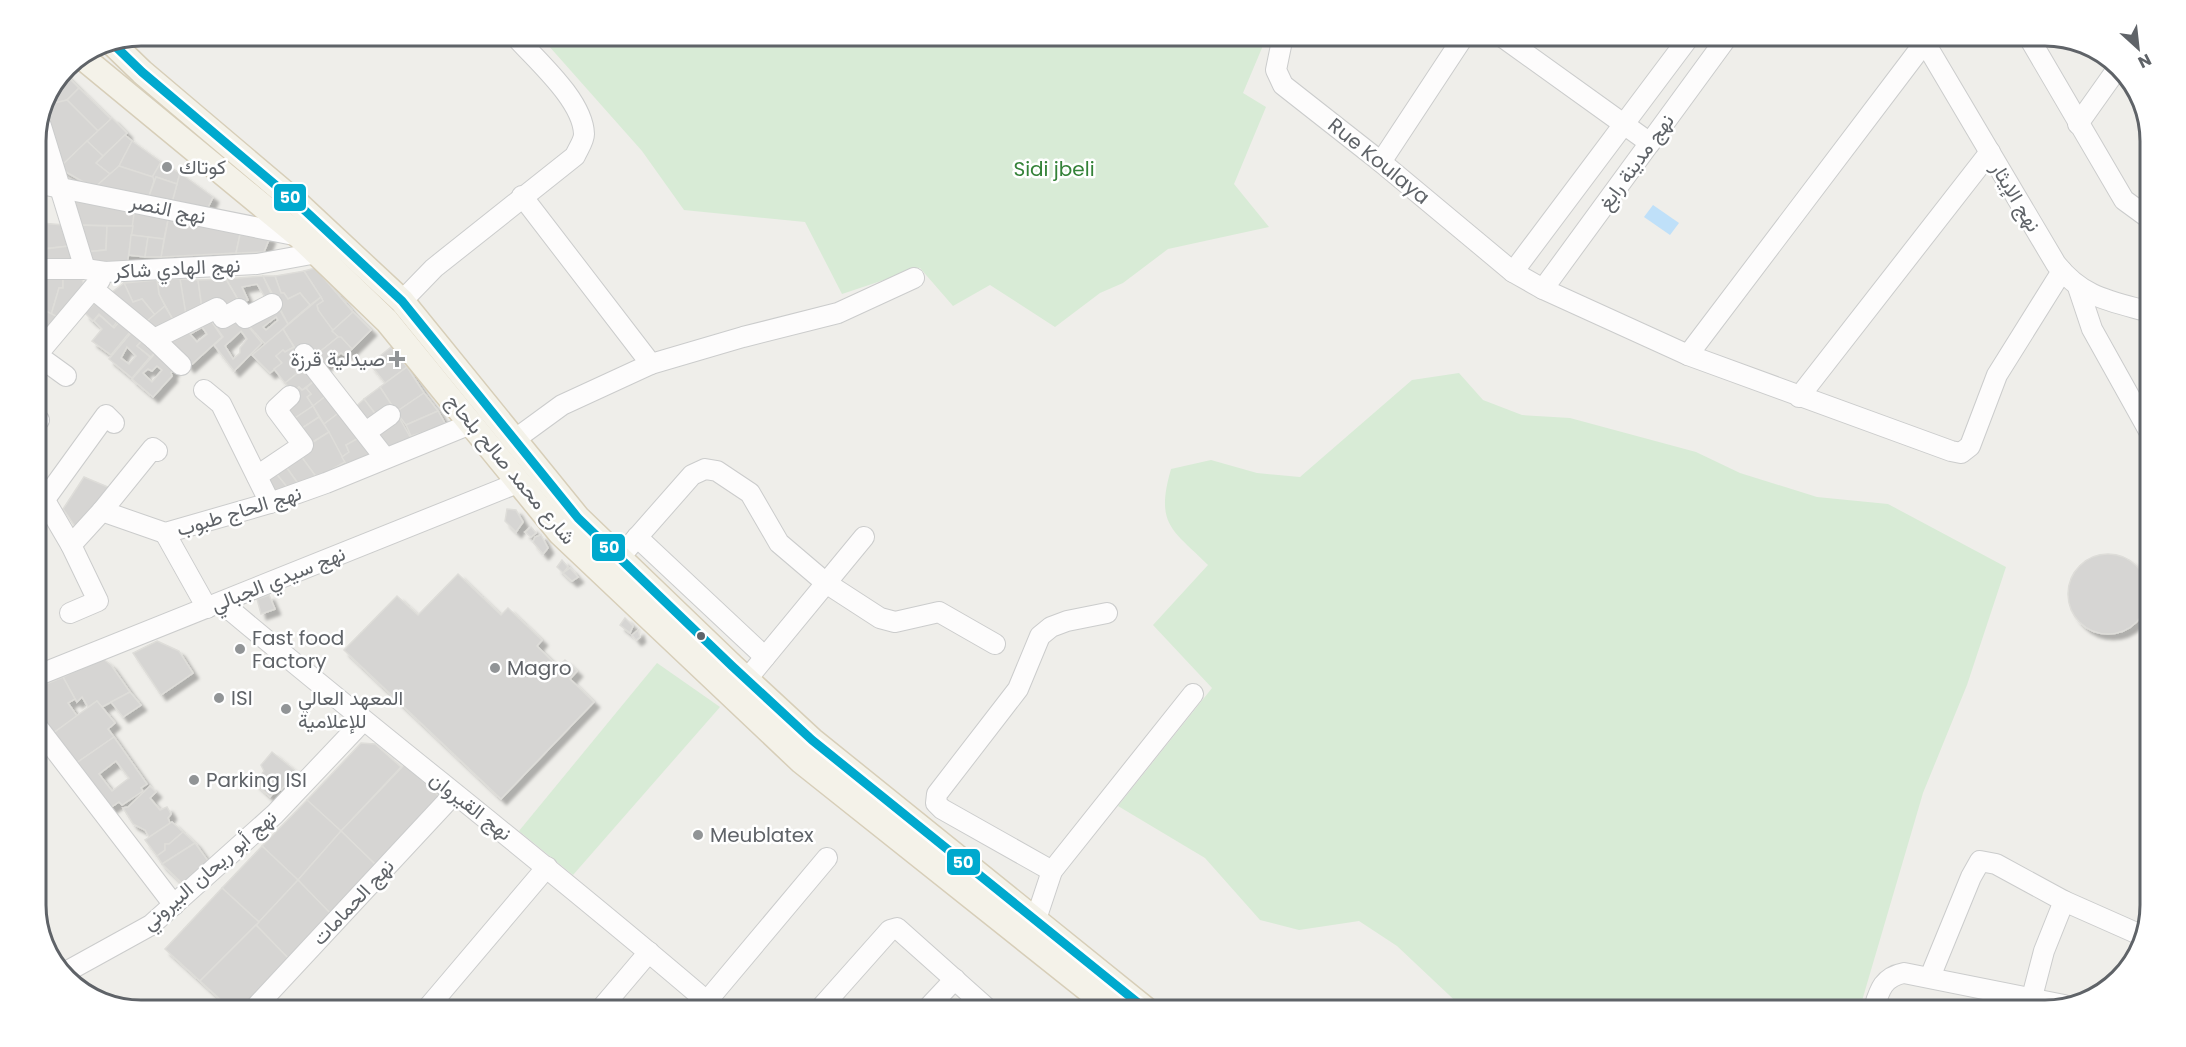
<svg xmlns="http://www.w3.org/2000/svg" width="2186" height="1047" font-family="Poppins,Vazirmatn,sans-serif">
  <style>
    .green { fill: #d8ebd6 }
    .water { fill: #bfe0f9 }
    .building { fill: #d6d5d3; stroke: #deddd9; stroke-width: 1.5; fill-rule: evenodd; filter: url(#shadow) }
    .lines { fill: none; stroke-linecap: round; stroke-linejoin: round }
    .minor-casing { stroke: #cbcccc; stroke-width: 22 }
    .major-casing { stroke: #d7ceb8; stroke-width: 27 }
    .minor { stroke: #fdfcfc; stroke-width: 20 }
    .major { stroke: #f4f2e9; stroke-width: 24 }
    .bus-1-casing { stroke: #fff; stroke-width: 14 }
    .bus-1 { stroke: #00a9ce; stroke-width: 9 }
    .poi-dot { fill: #919496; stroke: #fff; stroke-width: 2 }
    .bus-dot { fill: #5f6368; stroke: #fff; stroke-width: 2 }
    .labels { text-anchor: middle; stroke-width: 5; stroke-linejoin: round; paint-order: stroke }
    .street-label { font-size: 20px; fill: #5f6368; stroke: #fff }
    .poi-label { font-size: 20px; fill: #5f6368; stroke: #fff; text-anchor: start }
    .park-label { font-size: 20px; fill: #348238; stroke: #fff }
    .rim { fill: none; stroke: #5f6368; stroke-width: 3 }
    .line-badge { stroke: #fff; stroke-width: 2 }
    .badge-label { font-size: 16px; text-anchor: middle; font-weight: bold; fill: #fff }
  </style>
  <defs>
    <filter id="shadow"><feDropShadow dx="5.5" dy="5.5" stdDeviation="1.5" flood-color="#0004"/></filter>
  </defs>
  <rect width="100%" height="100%" fill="#efeeea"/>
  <g class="green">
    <polygon points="540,36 1267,36 1243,93 1266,107 1234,184 1269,227 1168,249 1123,283 1100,293 1055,327 990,285 953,306 920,268 842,294 805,222 684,210 642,151"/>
    <path d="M1459 373 1483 400 1522 415 1570 418 1696 452 1740 473 1817 497 1888 504 2006 567 1967 685 1923 793 1859 1011H1466L1397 946 1359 921 1299 930 1260 920 1205 858 1118 806 1212 688 1153 625 1208 565C1172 529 1155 525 1171 469L1211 460 1257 473 1300 477 1412 380Z"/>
    <polygon points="657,663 720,707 573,875 519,831"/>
  </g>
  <polygon class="water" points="1653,205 1679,223 1670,235 1644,217"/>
  <g class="building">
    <polygon points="64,73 79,88 67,100 50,104"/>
    <polygon points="79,88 111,119 98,131 67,100"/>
    <polygon points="67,100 98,131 59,168 45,116 50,104"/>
    <polygon points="112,118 127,133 103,156 87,141"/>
    <polygon points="125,135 132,141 119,166 110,174 96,163"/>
    <polygon points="36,137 48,162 36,165"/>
    <polygon points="87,141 103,156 96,163 110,174 94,188 59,168"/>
    <polygon points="132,141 161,162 153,177 119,166"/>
    <polygon points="48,162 51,171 45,179 36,175 36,165"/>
    <polygon points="161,162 180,173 177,184 156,177 154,181 151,179"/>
    <polygon points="119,166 153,177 154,181 148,199 94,188"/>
    <polygon points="180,173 213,197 205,214 171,206"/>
    <polygon points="156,177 177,184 171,206 148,199"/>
    <polygon points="77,195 135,207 133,226 76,225 69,205"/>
    <polygon points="135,207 169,215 164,239 131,235"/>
    <polygon points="169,215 241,230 236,253 161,257"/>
    <polygon points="36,223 41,223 41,249 45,249 47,260 36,261"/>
    <polygon points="41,223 64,225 69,246 41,249"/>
    <polygon points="76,225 107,226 106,250 84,252"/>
    <polygon points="107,226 133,226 127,265 88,265 84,252 106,250"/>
    <polygon points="241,230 270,237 264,252 236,253"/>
    <polygon points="131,235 148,237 145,257 129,255"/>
    <polygon points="148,237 164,239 161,257 145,257"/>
    <polygon points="69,246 73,253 70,262 47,260 45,249"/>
    <polygon points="315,268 353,312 332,331 318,310 317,305 323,301 321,297 304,271"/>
    <polygon points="304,271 321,297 310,305 300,293 288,299 284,293 281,293 275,276"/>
    <polygon points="263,276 274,300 265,297 257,284 242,287 248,300 240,303 226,279"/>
    <polygon points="263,276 275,276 281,293 284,293 288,299 300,293 310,305 288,324"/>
    <polygon points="36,277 63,277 63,288 59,288 51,315 36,306"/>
    <polygon points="63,277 82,278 84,288 62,319 51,315 59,288 63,288"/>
    <polygon points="180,279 198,280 202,308 187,321"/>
    <polygon points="180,279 187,321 176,325 159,294 157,280"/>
    <polygon points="226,279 240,303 226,313 202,308 198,280"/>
    <polygon points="157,280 159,294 165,306 155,315 142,299 133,302 124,283"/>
    <polygon points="124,283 133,302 142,299 155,315 141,326 107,296"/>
    <polygon points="321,297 323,301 317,305 318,310 338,337 312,358 298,353 283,329"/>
    <polygon points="100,298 122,315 113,327 99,314 93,321 85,313"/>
    <path d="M277 305 288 324 266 345 248 325ZM276 317 278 320 266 330 263 327Z"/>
    <polygon points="36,306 62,319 43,341 36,335"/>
    <polygon points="165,306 176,325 155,337 141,326"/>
    <polygon points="353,312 371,330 352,349 332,331"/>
    <polygon points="99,315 114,328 123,317 134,327 111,355 92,341 102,329 94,321"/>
    <path d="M239 315 262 343 234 371 214 345 223 337 216 327ZM241 331 247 339 240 348V353L233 359 225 346Z"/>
    <path d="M208 316 222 337 189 367 163 337ZM202 327 207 334 197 342 190 334Z"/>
    <path d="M135 328 146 335 137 346 150 357 132 378 109 359ZM127 347 136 356 129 364 121 358Z"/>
    <polygon points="283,329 294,347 285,352 283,350 276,356 282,363 270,373 252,355"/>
    <polygon points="147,335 160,346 151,357 137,346"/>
    <polygon points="338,337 341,337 352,349 344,355 341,353 321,368 312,358"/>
    <polygon points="294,347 309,364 285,383 274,369 282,363 276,356 283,350 285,352"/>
    <polygon points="391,347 407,367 385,383 370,364"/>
    <path d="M160 348 177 365 171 373 172 376 153 397 132 379ZM157 366 162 370 152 382 143 373 148 369 152 371Z"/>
    <polygon points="309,364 319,377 302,390 299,387 293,392 285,383"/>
    <polygon points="407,367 424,393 396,412 380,387"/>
    <polygon points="319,377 331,392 313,406 307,397 311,394 306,388"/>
    <polygon points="299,387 302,390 306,388 311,394 307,397 313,406 289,422 281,410"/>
    <polygon points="380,387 395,410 380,420 364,399"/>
    <polygon points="331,392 344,409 324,424 313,406"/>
    <polygon points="424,393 438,411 406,425 396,412"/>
    <polygon points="364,399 380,420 368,429 353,409"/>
    <polygon points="313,406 319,417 296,432 289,422"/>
    <polygon points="344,409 364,435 346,445 349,452 342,457 324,424"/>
    <polygon points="438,411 446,425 411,436 406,425"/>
    <polygon points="396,412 413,442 386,454 370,432"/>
    <polygon points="319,417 329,432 306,446 296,432"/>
    <polygon points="329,432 345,462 317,478 302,458 302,449"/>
    <polygon points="364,435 382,457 350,471 342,457 349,452 346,445"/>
    <polygon points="298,452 320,482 302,489 284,464"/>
    <polygon points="284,464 302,489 292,493 274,471"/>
    <polygon points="274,471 292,493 272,500 261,478"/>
    <polygon points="84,477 115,490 84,526 74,525 63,509"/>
    <polygon points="507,509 516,510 523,522 516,532 505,521"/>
    <polygon points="531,527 536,533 531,537 525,532"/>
    <polygon points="541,535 548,548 543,554 533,542 535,537"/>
    <circle cx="2108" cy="594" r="40"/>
    <polygon points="562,560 568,567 563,573 557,567"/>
    <polygon points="570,568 578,577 572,581 563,573"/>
    <polygon points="458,574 501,615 508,608 542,640 537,646 558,667 565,660 577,671 570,679 594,702 501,799 344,650 397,596 418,615"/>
    <polygon points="269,595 275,609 261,614 257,599"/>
    <polygon points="625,618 633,626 630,633 620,625"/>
    <polygon points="638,630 640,637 636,640 632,635"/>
    <polygon points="157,641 179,651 193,673 161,695 133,653"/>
    <polygon points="102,658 111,665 130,692 102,707 97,701 88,707 82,697 77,702 63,677"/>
    <polygon points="63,677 75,699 68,703 77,716 52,734 36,712 36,688"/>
    <polygon points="130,692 141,705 123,717 111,702"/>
    <polygon points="97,701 115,723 108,729 114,737 75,764 52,734"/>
    <path d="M114 737 147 784 141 788 143 791 122 805 119 802 110 808 75 764ZM116 761 129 778 112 791 99 774Z"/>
    <polygon points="361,743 375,744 401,767 341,831 307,800"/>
    <polygon points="272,752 297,772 281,790 277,788 270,797 255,783 264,771 261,765"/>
    <polygon points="405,764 441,798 377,866 341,831"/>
    <polygon points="150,786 156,792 150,798 160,810 167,807 171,814 168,818 170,823 149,837 145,830 133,824 123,808 128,807"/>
    <polygon points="307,800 341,831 298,880 262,846"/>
    <polygon points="172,822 183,832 169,844 165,844 165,850 157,856 145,840"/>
    <polygon points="341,831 377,866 330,913 298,880"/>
    <polygon points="183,832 195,843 162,864 157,856 165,850 165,844 169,844"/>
    <polygon points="195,843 211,865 185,886 162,864"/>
    <polygon points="262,846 298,880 259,922 222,888"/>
    <polygon points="298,880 330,913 289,959 256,925"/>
    <polygon points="222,888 259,922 200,981 165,949"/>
    <polygon points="256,925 289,959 242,1011 233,1011 200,981"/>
  </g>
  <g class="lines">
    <defs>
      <g id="minor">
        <polyline points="1283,36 1276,70 1283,85 1381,162 1513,272 1543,289 1688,355 1951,451 1961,453 1970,446 1997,375 2062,271"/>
        <polyline points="1501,36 1650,143"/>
        <path d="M1921 36 2056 264C2083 298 2110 301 2150 312"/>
        <polyline points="2028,36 2124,200 2150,219"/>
        <polyline points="2078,124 2117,69"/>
        <polyline points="41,126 85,269"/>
        <polyline points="1381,162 1464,36"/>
        <polyline points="36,183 299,236"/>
        <polyline points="522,196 651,364 743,337 838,313 914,278"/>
        <polyline points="36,269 85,269 105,272 257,264 317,253"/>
        <polyline points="1513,272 1690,36"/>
        <polyline points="2078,287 2092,329 2150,433"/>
        <polyline points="93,289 154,339 217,308 223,318 239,309 245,318 272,304"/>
        <polyline points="1543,289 1728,36"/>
        <path d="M402 301 434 268 575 156C578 149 584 141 584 134 583 100 536 60 515 36"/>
        <polyline points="154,339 181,365"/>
        <polyline points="304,354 385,458"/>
        <polyline points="37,355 66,376"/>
        <polyline points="1688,355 1925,42"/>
        <polyline points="36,356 100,280"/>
        <polyline points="204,390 221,404 270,503"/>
        <polyline points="1799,397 1990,152"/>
        <polyline points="36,418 39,420"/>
        <polyline points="366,432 390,415"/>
        <polyline points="514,440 562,405 651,364"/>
        <polyline points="257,476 303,445 276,409 290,396"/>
        <polyline points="36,496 47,504 71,545 102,511 165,533 270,503 326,483 473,423"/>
        <polyline points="43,502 106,415 114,423"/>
        <polyline points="102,511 153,448 157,451"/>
        <polyline points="165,533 207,608"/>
        <polyline points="637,537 765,657"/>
        <polyline points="619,558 692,475 705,469 717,471 750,493 779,543 826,583 880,618 895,622 939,612 995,644"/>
        <path d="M222 603C386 741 556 871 718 1011"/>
        <polyline points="70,613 98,601 71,545"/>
        <polyline points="36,676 520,482"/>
        <polyline points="747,679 864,537"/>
        <polyline points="36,725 174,905"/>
        <polyline points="1052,871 942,809 936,803 937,794 1018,689 1040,636 1051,627 1067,621 1107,613"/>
        <polyline points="1036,919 1052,871 1193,694"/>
        <polyline points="64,973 151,925 275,814 363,721"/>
        <polyline points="1930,977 1971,877 1980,861 1996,864 2064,901"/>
        <polyline points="2032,997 2044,951 2064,901 2143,936"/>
        <polyline points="707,1001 827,858"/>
        <polyline points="252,1011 454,794"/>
        <polyline points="425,1011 547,867"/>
        <polyline points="599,1011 649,952"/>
        <polyline points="818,1011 890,930 897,928 990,1011"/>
        <polyline points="925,1011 955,979"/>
        <path d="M1873 1011C1879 992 1882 977 1904 973L2064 1005"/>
      </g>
      <g id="major">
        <polyline points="111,42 142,72 299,205 402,301 578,518 732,666 812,740 1148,1011"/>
        <polyline points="82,57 299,236 387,321 560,533 801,761 1115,1011"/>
      </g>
    </defs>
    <use href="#minor" class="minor-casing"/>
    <use href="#major" class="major-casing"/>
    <use href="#minor" class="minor"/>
    <use href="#major" class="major"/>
    <defs>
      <polyline id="bus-1" points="111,42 142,72 299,205 402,301 578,518 732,666 812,740 1148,1011"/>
    </defs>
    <use href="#bus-1" class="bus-1-casing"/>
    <use href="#bus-1" class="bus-1"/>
  </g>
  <g class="poi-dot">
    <circle cx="167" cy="167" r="6"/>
    <path d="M394 350h6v6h6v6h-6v6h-6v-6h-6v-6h6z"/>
    <circle cx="240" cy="649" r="6"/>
    <circle cx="495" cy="668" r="6"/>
    <circle cx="219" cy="698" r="6"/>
    <circle cx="286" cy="709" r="6"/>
    <circle cx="194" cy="780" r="6"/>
    <circle cx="698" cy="835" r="6"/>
  </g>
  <circle class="bus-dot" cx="701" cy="636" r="5"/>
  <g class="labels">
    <g class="street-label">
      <text transform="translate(1379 161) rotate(39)" y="7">Rue Koulaya</text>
      <text transform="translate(1636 162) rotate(-54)" y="7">نهج مدينة رابغ</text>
      <text transform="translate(2016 197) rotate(59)" y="7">نهج الإيثار</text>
      <text transform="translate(168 209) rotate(12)" y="7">نهج النصر</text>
      <text transform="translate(177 268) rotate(-3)" y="7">نهج الهادي شاكر</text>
      <text transform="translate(511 469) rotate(50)" y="7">شارع محمد صالح بلحاج</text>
      <text transform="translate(239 511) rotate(-17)" y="7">نهج الحاج طبوب</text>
      <text transform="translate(278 579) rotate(-22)" y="7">نهج سيدي الجبالي</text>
      <text transform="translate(471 806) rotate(38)" y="7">نهج القيروان</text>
      <text transform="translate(209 870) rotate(-41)" y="7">نهج أبو ريحان البيروني</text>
      <text transform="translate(353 902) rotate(-47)" y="7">نهج الحمامات</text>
    </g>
    <g class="poi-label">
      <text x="179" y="174">كوتاك</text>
      <text x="385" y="366" text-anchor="end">صيدلية قرزة</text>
      <text x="252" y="645">Fast food<tspan x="252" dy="23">Factory</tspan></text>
      <text x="507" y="675">Magro</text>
      <text x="231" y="705">ISI</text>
      <text x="298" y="705">المعهد العالي<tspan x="298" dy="23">للإعلامية</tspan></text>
      <text x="206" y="787">Parking ISI</text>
      <text x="710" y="842">Meublatex</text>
    </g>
    <g class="park-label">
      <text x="1054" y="176">Sidi jbeli</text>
    </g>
  </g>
  <path d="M0 0H2186V1047H0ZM141 46H2045A95 95 0 0 1 2140 141V905A95 95 0 0 1 2045 1000H141A95 95 0 0 1 46 905V141A95 95 0 0 1 141 46Z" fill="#fff" fill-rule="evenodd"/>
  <path class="rim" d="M141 46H2045A95 95 0 0 1 2140 141V905A95 95 0 0 1 2045 1000H141A95 95 0 0 1 46 905V141A95 95 0 0 1 141 46Z"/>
  <g class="line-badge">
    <rect x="273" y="183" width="34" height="29" rx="6" fill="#00a9ce"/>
    <rect x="591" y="533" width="35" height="29" rx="6" fill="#00a9ce"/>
    <rect x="946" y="848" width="35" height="28" rx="6" fill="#00a9ce"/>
  </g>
  <g class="badge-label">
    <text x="290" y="203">50</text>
    <text x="609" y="553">50</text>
    <text x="963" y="868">50</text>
  </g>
  <g transform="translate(2138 48) rotate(153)" stroke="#ffffff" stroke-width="4.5" paint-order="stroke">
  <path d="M0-4.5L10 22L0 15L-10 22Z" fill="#5f6368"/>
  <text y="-9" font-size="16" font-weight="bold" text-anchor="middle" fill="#5f6368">N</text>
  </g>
</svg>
